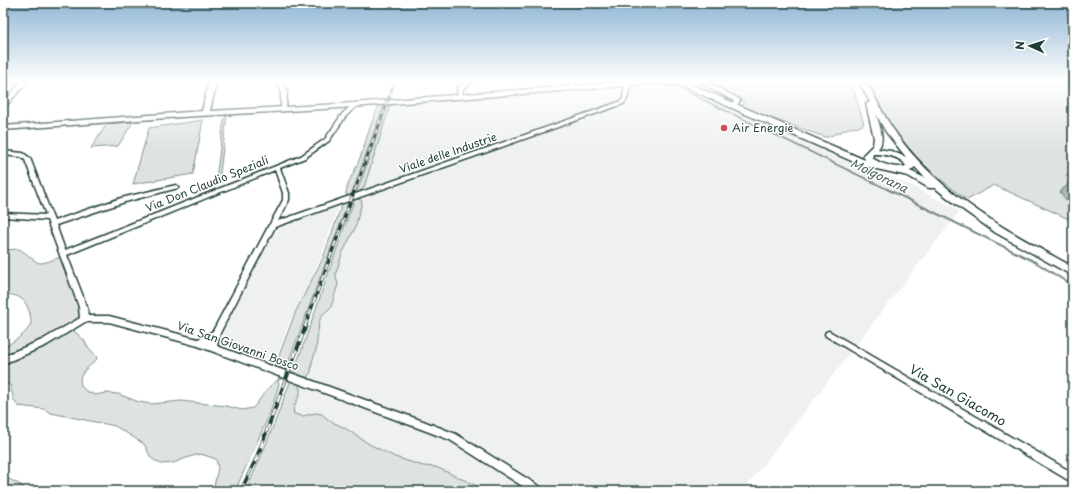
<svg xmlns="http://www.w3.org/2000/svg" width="1076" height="494" font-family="'Playpen Sans',sans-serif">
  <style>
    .built { fill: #eef1f0 }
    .green { fill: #dee3e2; stroke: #7e908b }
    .water { fill: #afbab7; stroke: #758883 }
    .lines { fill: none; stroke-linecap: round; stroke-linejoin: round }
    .stream-far1 { stroke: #758883; stroke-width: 1.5 }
    .stream { stroke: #758883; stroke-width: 2 }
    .street-casing { stroke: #1f3d34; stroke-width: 3 }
    .secondary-casing { stroke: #1f3d34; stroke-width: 3 }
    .street { fill: #fff; fill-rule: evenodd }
    .secondary { fill: #fff; fill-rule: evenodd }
    .rail-far2-casing { stroke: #1f3d34; stroke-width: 2.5 }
    .rail-far1-casing { stroke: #1f3d34; stroke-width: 3.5 }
    .rail-casing { stroke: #1f3d34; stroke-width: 4 }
    .rail-far2 { stroke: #fff; stroke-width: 1.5; stroke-dasharray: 5; stroke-linecap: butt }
    .rail-far1 { stroke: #fff; stroke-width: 2; stroke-dasharray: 6; stroke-linecap: butt }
    .rail { stroke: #fff; stroke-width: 2.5; stroke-dasharray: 8; stroke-linecap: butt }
    .poi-dot { fill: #d1495b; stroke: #fff; stroke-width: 1.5 }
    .labels { text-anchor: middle; stroke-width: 3; stroke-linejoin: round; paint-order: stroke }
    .poi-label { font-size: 11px; fill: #1f3d34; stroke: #fff; text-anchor: start }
    .street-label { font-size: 11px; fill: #1f3d34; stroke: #fff }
    .water-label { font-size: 12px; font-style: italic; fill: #4a625b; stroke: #fff }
    .near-street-label { font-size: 13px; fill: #1f3d34; stroke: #fff }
  </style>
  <rect width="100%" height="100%" fill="#fff"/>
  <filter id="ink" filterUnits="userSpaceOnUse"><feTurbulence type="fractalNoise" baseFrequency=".025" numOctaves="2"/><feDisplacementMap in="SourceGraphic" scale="8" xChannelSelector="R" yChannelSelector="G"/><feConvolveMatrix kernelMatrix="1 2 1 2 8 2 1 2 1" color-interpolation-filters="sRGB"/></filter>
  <g filter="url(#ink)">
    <g class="built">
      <polygon points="645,83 675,83 695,90 784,133 914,187 951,206 959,212 743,491 488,491 436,467 423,466 395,457 369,444 345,428 330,421 322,414 315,413 303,416 294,414 293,410 298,398 300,388 296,382 311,372 312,362 316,350 319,322 322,315 331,307 336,295 338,284 336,278 336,273 342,254 355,228 356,221 359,214 355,198 364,187 391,103 628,87"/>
      <polygon points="339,205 321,257 309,285 290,320 275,362 223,344 222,334 274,233 286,223"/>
    </g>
    <g class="green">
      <polygon points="3,81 25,81 3,106"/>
      <polygon points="704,81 851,81 864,124 859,127 849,128 828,137 825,137 740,107 745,102"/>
      <path d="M868 81H1066L1073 84V169L1067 174 1071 176 1067 186 1062 189 1073 204V221L994 185 967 200C934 175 913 157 889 122 881 109 873 96 868 81Z"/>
      <polygon points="391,103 364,187 356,195 387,107 388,104"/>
      <path d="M380 104H384L351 196 346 195C346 184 354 173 358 163 366 144 370 122 380 104Z"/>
      <polygon points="227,115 219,181 216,179 224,119"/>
      <polygon points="203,120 193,174 133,184 149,128"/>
      <polygon points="133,122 118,146 91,148 107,124"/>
      <path d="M355 198 361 200 362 202 355 228 342 254 336 273V278L338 284 331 307 322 315 319 322 316 350 312 362 311 372 308 376 296 382C297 384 299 385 300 388 302 397 291 405 294 414L303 416 315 413 322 414 330 421 345 428 369 444 395 457 423 466 436 467 488 491H246C289 396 319 296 355 198Z"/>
      <polygon points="349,200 282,379 278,380 281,374 276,368 280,353 295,313 323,258 342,204"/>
      <path d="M19 249C26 252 35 263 40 263 48 263 55 258 62 257L82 313 72 325 75 332 84 340 87 346 96 356 97 359 84 371 80 378 81 386 86 391 95 395 106 393 118 394 139 402 151 404 181 401 226 406 242 410 253 408 270 386 278 380 279 384 270 413 235 491H213L218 468 216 459 201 454 189 457 173 463 161 464 151 458 144 444 115 426 51 413 44 409 18 406 14 400 10 385 3 382V348C12 342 28 334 31 323 32 320 30 318 30 314 25 298 20 295 3 294V250Z"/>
      <polygon points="3,476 21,485 26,491 3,491"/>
    </g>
    <polygon class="water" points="1073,169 1073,204 1066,200 1060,192 1067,186 1071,176 1066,175"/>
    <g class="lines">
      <polyline class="stream-far1" points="675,86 889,190"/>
      <polyline class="stream" points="887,189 1037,263 1073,286"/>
      <defs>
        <g id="street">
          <polygon points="22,81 28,81 5,107 3,108 3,103"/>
          <polygon points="275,81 281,81 287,90 286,110 282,110 281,109 281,90"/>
          <polygon points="467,81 474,81 463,89 462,97 458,97 457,88"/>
          <polygon points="570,81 576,81 576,89 572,89"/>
          <polygon points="698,81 705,81 739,99 740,101 735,107 731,107 730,106 734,101"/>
          <path d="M628 82 631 84C627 91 630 99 623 104L275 227 220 333 217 346 423 421 456 434 542 488 544 491H530L450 440 421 429 198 346 109 322H85L47 345 3 364V356L42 340 80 318 79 307 47 220 3 217V213L46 215 25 160 21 157 3 155V151L23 153 30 158 54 221 121 198 176 185 179 187 178 188 125 202 56 225 65 250 301 156 325 139 342 114 354 103H358L359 104 346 116 329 141 305 158 280 168 289 193V200L278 221 619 102 623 99 624 87 626 83ZM275 170 283 193V200L270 224 268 226V227L213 331 198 339 109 316H88L87 307 67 255Z"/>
          <polygon points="829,331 1073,473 1073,483 826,336 825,334 826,332"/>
        </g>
        <path id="secondary" d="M209 81H217L210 111 339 104 636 81H683L865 160 863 155 873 145 874 138 866 104 870 102 861 86 865 84 869 86C876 99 883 114 891 126 935 193 1006 230 1073 267V276L996 233 962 209 935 188H929L908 176 863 166 682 86 659 84 656 82 652 84 339 108 181 117 3 130V126L202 111ZM876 114 886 132 906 157 891 151 878 149C886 140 879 125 876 114ZM873 154C883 154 901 156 906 166 895 169 882 164 872 158ZM915 167 925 178 910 171Z"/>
      </defs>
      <use href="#street" class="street-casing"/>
      <use href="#secondary" class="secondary-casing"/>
      <use href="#street" class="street"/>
      <use href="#secondary" class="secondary"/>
      <defs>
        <g id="rail-far2">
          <polyline points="1068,81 1073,83"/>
          <polyline points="355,190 395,81"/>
        </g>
        <polyline id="rail-far1" points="305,326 355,189"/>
        <polyline id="rail" points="241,491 257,457 306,325"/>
      </defs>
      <use href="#rail-far2" class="rail-far2-casing"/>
      <use href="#rail-far1" class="rail-far1-casing"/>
      <use href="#rail" class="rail-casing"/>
      <use href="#rail-far2" class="rail-far2"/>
      <use href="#rail-far1" class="rail-far1"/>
      <use href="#rail" class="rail"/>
    </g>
  </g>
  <linearGradient id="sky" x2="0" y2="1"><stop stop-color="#91b6d4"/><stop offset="0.54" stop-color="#fff"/><stop offset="1" stop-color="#fff" stop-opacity="0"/></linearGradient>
  <rect width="1076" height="150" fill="url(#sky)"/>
  <circle class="poi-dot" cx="724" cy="128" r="4"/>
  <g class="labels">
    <g class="poi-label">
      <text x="732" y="132">Air Energie</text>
    </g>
    <g class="street-label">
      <text transform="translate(448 153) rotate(-19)" y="4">Viale delle Industrie</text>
      <text transform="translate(207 184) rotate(-22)" y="4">Via Don Claudio Speziali</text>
      <text transform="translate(238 346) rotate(19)" y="4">Via San Giovanni Bosco</text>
    </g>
    <g class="water-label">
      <text transform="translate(879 176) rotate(26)" y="4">Molgorana</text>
    </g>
    <g class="near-street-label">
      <text transform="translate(958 395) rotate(30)" y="5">Via San Giacomo</text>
    </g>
  </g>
  <rect width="1076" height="494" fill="none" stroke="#fff" stroke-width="16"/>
  <rect x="8" y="8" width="1060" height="478" fill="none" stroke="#1f3d34" stroke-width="1.5" filter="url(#ink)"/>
  <g transform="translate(1030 46) rotate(273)" stroke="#ffffff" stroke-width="3" paint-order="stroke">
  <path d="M0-3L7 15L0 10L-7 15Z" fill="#1f3d34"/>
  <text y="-6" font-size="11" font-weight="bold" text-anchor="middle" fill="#1f3d34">N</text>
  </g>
</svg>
